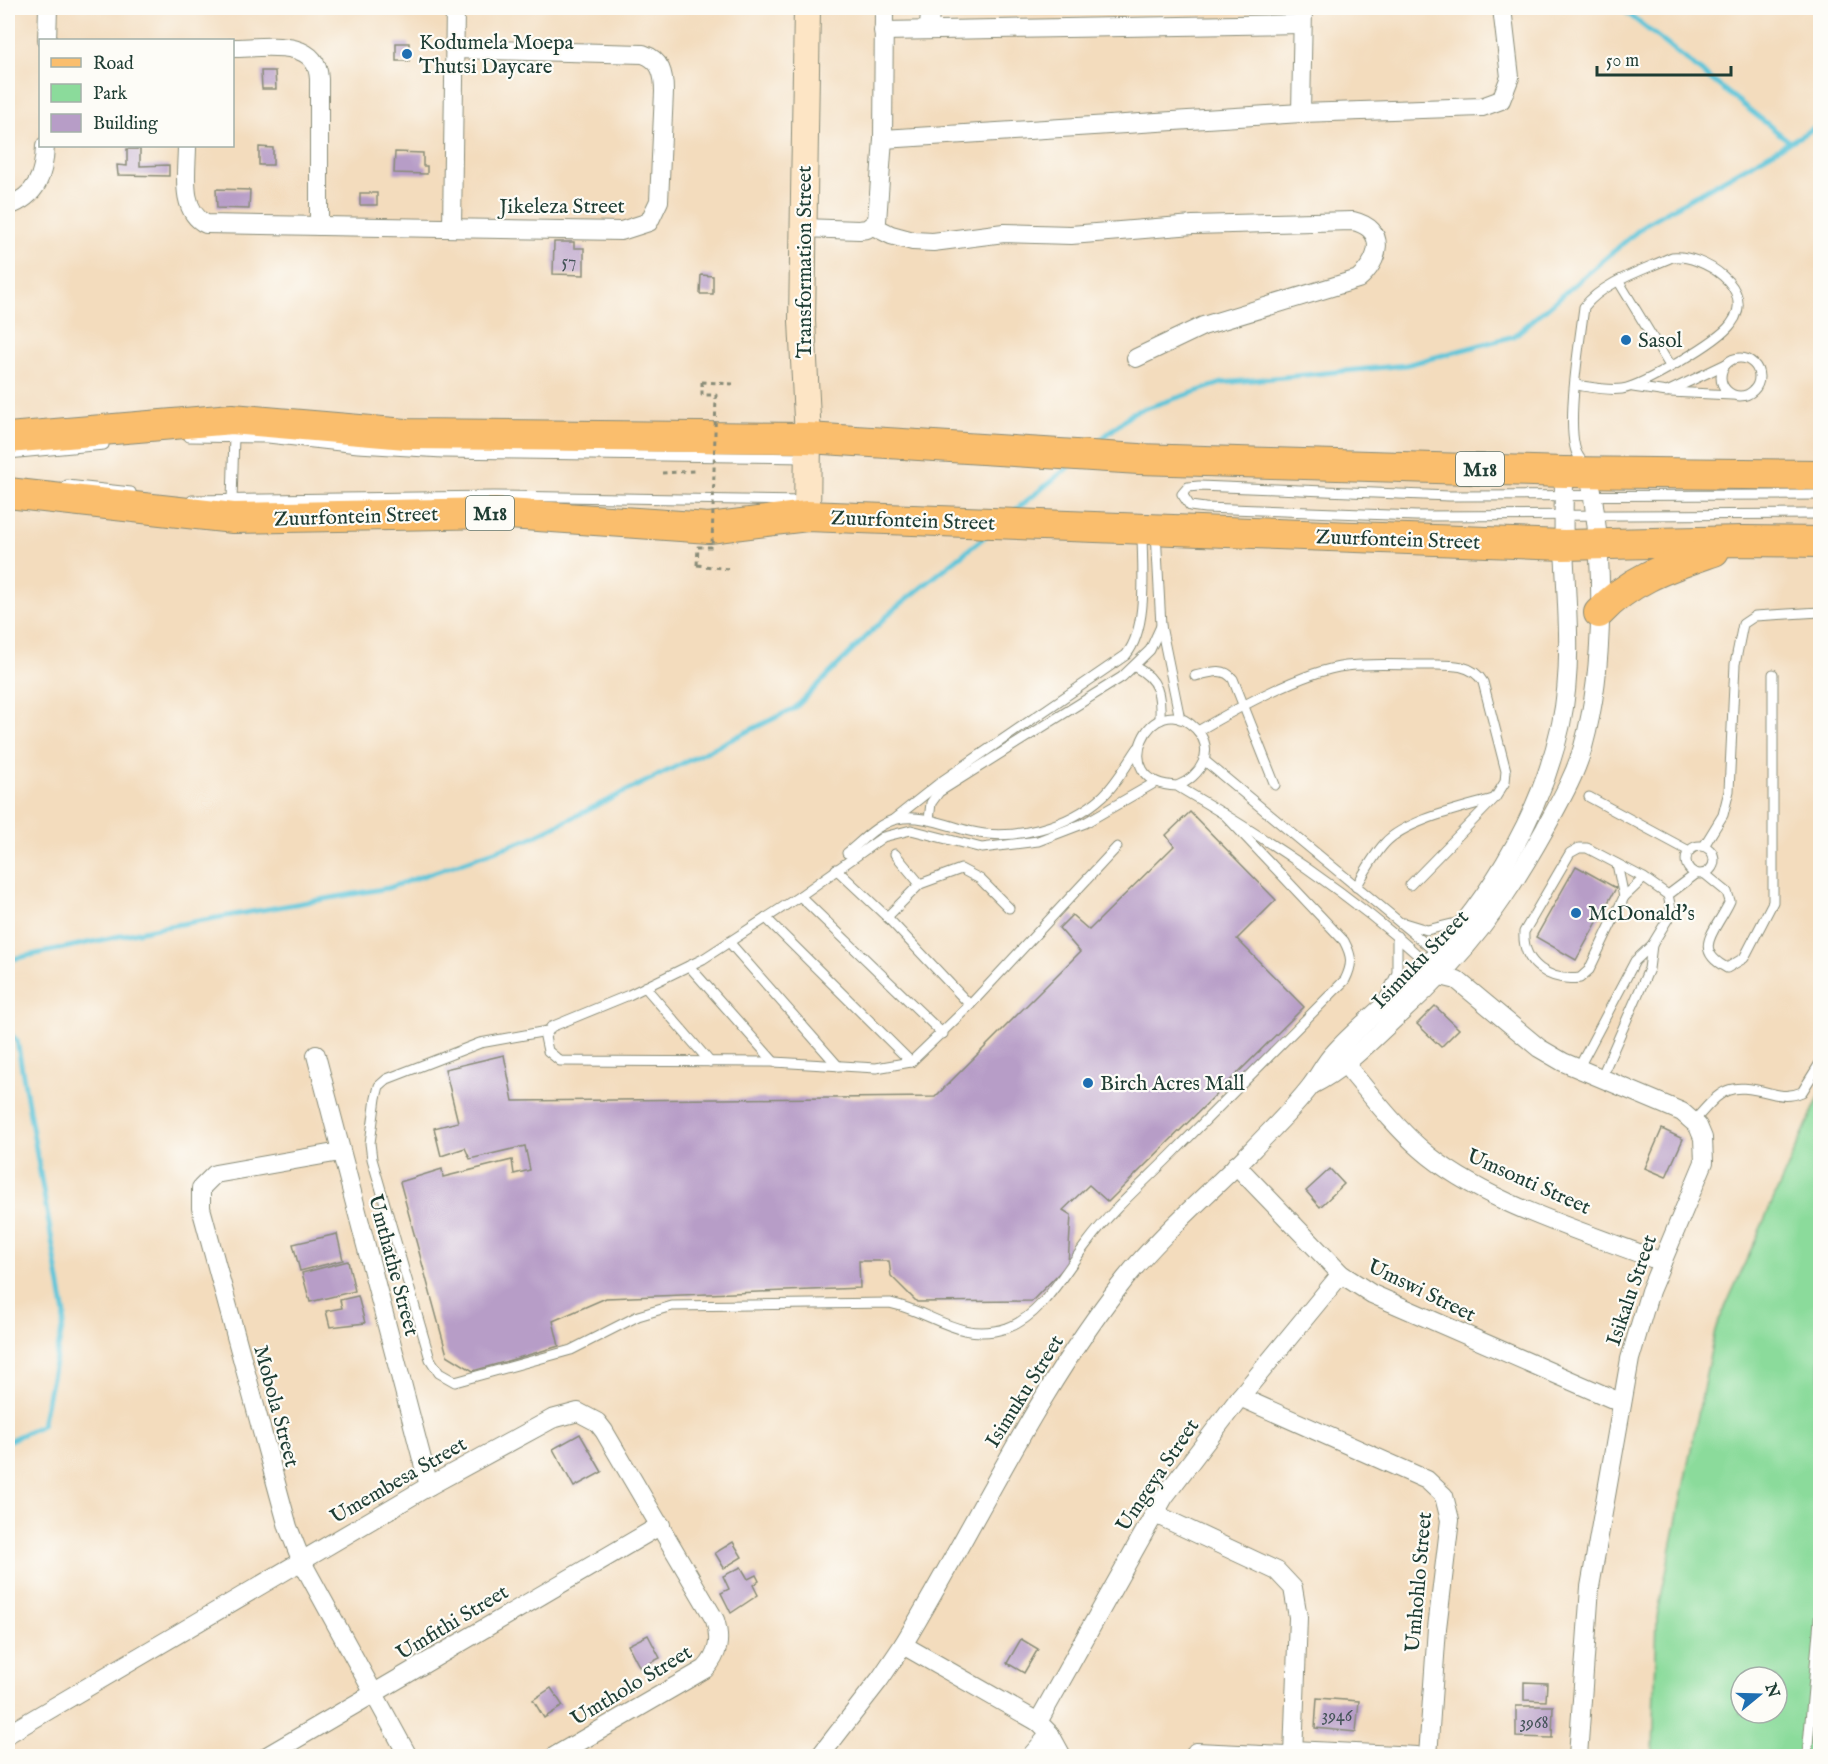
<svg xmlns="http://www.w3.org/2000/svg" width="1828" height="1764" font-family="'IM FELL English',serif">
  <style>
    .green { fill: #8bdb9b; stroke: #558c68; stroke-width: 1.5; fill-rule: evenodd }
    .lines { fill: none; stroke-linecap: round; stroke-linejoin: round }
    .stream { stroke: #5dc5d9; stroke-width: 5 }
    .building { fill: #b79dc7 }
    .lane-casing { stroke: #898c78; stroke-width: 11 }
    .street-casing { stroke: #898c78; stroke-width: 20 }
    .secondary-casing { stroke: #898c78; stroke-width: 28 }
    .primary-casing { stroke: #898c78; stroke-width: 32 }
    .path { stroke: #898c78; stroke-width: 3; stroke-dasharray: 4.5 4.5; stroke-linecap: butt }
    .lane { stroke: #fff; stroke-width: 9 }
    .street { stroke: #fff; stroke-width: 18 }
    .secondary { stroke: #fde5c5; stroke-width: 26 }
    .primary { stroke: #fabe6d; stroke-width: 30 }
    .path-bridge { stroke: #898c78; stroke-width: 3; stroke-dasharray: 4.5 4.5; stroke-linecap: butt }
    .poi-dot { fill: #1f6fb2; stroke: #fdfcf7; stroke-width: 2 }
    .labels { text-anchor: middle; stroke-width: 4.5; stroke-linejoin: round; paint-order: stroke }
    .number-label { font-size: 18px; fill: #455559 }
    .shield { fill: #fdfcf7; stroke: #62766e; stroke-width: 1.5 }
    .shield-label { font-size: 20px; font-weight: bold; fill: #1f3d34 }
    .poi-label { font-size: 21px; fill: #1f3d34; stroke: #fdfcf7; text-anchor: start }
    .street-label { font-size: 21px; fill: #1f3d34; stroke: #fdfcf7 }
  </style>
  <rect width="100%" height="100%" fill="#fdfcf7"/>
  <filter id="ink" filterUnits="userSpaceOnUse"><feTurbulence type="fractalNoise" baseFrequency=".0167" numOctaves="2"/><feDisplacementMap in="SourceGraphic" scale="12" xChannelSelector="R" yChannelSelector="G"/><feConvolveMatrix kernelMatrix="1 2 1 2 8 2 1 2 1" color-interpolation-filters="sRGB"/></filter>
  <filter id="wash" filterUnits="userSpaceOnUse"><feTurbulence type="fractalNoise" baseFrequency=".008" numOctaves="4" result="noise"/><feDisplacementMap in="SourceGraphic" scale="24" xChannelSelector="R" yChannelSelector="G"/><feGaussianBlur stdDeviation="1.35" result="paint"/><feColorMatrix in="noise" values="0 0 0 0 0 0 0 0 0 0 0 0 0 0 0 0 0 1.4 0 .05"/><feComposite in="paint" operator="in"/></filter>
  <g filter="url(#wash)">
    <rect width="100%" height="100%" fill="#f3dcbd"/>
    <path class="green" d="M1820 1095V1756H1653L1657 1617 1715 1330ZM1741 1677H1777V1713H1741Z"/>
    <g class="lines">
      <g class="stream">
        <polyline points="1621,8 1790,142"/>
        <polyline points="1094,445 1134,412 1222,383 1406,365 1514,336 1647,223 1820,125"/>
        <polyline points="1013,512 1071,465"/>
        <polyline points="8,960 152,929 388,888 529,839 795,708 892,611 988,534"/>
        <polyline points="8,1031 17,1041 65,1315 42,1425 8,1441"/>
      </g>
    </g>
    <g id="blocks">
      <g class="building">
        <rect x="396" y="43" width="13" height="18"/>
        <polygon points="261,71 275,71 276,89 262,89"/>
        <polygon points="259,147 273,148 273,165 259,165"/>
        <polygon points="127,149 140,149 140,166 169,165 169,176 118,175 117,165 127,166"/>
        <polygon points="395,152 423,153 423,166 427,166 427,174 394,173"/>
        <polygon points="216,189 250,190 249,209 217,208"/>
        <rect x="360" y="193" width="17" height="12"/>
        <polygon points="554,242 574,242 574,248 584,248 584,275 553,274"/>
        <polygon points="701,275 713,276 713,294 700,294"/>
        <polygon points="1190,812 1276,900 1237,939 1304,1007 1108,1202 1089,1185 1063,1210 1071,1215 1068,1264 1032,1301 917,1302 891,1276 889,1261 859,1261 860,1288 606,1298 553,1321 559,1346 473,1371 447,1355 400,1182 442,1169 443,1177 512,1160 514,1174 530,1170 525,1146 470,1159 465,1148 441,1156 434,1128 458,1122 445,1069 504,1055 513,1101 935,1097 1080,952 1059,928 1072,915 1089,930 1174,846 1166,835"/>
        <polygon points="1576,866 1616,888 1576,960 1536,937"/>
        <polygon points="1435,1006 1459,1029 1441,1047 1417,1024"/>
        <polygon points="1662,1129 1683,1139 1666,1177 1645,1168"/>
        <polygon points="1330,1169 1344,1184 1320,1207 1306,1191"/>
        <polygon points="337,1234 343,1260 300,1271 293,1244"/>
        <polygon points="348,1261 355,1291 310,1302 302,1273"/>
        <polygon points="358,1296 365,1323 330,1327 326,1311 342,1308 340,1300"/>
        <polygon points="580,1434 602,1472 574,1487 553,1449"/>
        <polygon points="733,1542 742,1557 724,1568 715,1553"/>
        <polygon points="741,1567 748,1579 756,1575 759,1581 753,1585 758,1595 731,1613 721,1593 729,1589 723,1576"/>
        <polygon points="648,1635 660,1658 640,1668 628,1645"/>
        <polygon points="1021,1639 1038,1649 1024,1673 1007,1663"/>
        <polygon points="1524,1682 1547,1683 1546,1701 1524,1700"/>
        <polygon points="551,1688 563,1706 544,1718 533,1700"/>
        <polygon points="1317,1698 1359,1701 1356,1732 1315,1728"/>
        <polygon points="1516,1706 1553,1706 1552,1738 1516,1737"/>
      </g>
    </g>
  </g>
  <g filter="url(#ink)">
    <use href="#blocks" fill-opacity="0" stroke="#898c78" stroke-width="1.5"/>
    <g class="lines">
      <defs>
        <g id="lane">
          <polyline points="1619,282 1670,366"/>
          <circle cx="1740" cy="377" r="19"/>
          <path d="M1576 385C1590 387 1607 391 1622 389 1642 386 1719 341 1731 324 1758 289 1703 254 1672 257 1644 270 1603 282 1584 307 1580 340 1566 422 1576 451 1578 457 1583 462 1586 467"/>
          <polyline points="1633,387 1667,392 1726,364"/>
          <polyline points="1670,392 1732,395"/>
          <polyline points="189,437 268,438 358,448 443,453 807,458"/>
          <polyline points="8,454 104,445"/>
          <polyline points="67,485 131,492"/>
          <polyline points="1820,495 1449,496 1199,486 1188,487 1182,494 1190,506 1205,508 1416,516 1820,514"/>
          <polyline points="192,500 494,496 805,501"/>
          <polyline points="232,500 234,436"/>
          <polyline points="1156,532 1161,626 1180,719"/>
          <path d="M1135 667C1159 679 1161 695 1160 720"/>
          <path d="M1195 676C1209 673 1223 666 1233 679L1275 785"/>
          <path d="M1198 731C1236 709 1303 671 1346 666 1371 663 1399 665 1425 665 1445 665 1471 662 1483 682L1506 771 1505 782 1495 798 1410 885"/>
          <polyline points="1205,761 1438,954"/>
          <path d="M1177 786C1200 777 1217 751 1196 729 1152 683 1103 784 1177 786 1266 838 1351 894 1428 964"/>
          <polyline points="1589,797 1689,851"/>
          <path d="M894 819 942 781 1126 655C1149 627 1142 567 1142 532"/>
          <polyline points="929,820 931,803 939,792 1122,677 1150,650 1161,626"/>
          <circle cx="1700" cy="860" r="14"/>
          <polyline points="1704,846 1723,815 1729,791 1735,664 1743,624 1755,616 1820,612"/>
          <polyline points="1117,847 970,1005 911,1062 876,1068 774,1062 560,1061 548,1051 545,1037 551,1027 629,995 703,959 800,896 883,837 911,830 982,848 1038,841 1085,823 1156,782"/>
          <path d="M847 853C862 841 878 823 897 819 921 814 946 825 969 831 1013 842 1069 827 1103 796 1117 783 1127 764 1138 748"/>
          <polyline points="895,854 920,884"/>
          <polyline points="1617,864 1624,897"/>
          <polyline points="836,869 887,917 970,1005"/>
          <path d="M1705 874 1727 892 1730 901C1717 930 1690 949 1727 968L1744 958 1773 902V674"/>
          <path d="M1356 887C1365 872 1373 856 1385 843 1406 820 1463 808 1493 799"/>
          <polyline points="1668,895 1696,874"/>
          <polyline points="800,896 943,1034"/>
          <polyline points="887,917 920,884 961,869 980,879 1009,908"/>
          <polyline points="766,918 911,1062"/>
          <polyline points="1404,923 1427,930 1460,922"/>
          <polyline points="729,942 838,1066"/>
          <polyline points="689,966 774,1062"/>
          <polyline points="645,987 710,1062"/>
          <polyline points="1385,997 1397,973 1397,936"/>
          <path d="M547 1031 480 1043 387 1079 379 1086 376 1098 370 1143 372 1159 430 1359 439 1373 455 1382 571 1350 638 1316 672 1306 890 1303C933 1312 959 1343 1007 1328 1042 1316 1065 1271 1087 1243 1113 1208 1148 1179 1178 1148 1234 1092 1290 1036 1345 980 1353 964 1352 956 1344 941L1223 813"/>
          <path d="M1578 1069 1635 961 1652 945 1669 917 1671 909 1668 895 1644 878 1624 897 1589 970 1580 978C1550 982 1522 964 1524 932L1570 853 1579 848H1587L1644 878"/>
          <polyline points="1601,1078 1649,969 1652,945"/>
          <path d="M1694 1121C1722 1089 1727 1082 1770 1093 1782 1096 1790 1097 1802 1092L1820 1063"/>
          <polyline points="1807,1756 1820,1609"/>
        </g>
        <g id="street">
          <polyline points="929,30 930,8"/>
          <polyline points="883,31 1301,24"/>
          <polyline points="47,40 48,8"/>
          <path d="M232 48C264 48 317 37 319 79V226"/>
          <polyline points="1301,113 1303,8"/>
          <polyline points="883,139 1301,113 1482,107 1501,100 1510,77 1502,8"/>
          <path d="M187 146C187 170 179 211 206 224L621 231 649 222 659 201 664 92C664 74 661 60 643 54L454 49"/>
          <path d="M8 206C37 196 44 175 45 146"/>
          <path d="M873 226 891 235 913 241 933 242 1004 233 1071 235 1193 225 1353 221C1388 229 1380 261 1358 279L1203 326 1136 358"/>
          <polyline points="452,227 455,8"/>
          <polyline points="803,228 859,230 867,229 877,221 883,139 884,8"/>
          <polyline points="1428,964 1441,976 1457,980 1539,1048 1563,1062 1682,1112 1698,1126 1703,1138 1704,1162 1650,1291 1630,1359 1590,1587 1578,1756"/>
          <polyline points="316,1055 429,1486"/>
          <path d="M1338 1056C1365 1087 1390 1122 1421 1149 1482 1203 1586 1232 1662 1262"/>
          <path d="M1312 1085C1348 1067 1374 1037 1403 1011 1466 954 1504 903 1545 829 1559 803 1575 776 1583 747 1606 665 1604 556 1589 472"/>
          <polyline points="340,1152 215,1174 201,1188 201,1208 288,1527 302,1562 408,1756"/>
          <polyline points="1236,1165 1341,1274 1372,1294 1622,1403"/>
          <polyline points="1240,1397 1427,1480 1444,1496 1450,1520 1437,1628 1428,1756"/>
          <polyline points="1155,1514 1277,1571 1293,1588 1298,1617 1293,1756"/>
          <polyline points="903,1645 1038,1722 1050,1734 1062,1756"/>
          <polyline points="1038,1722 1164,1497 1240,1397 1341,1274"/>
          <path d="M8 1734 429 1486 552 1419 578 1412 597 1422 604 1431 715 1620C721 1639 719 1654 705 1669L555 1756"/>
          <polyline points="1293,1750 1417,1756"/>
          <polyline points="1196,1752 1287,1756"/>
          <polyline points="267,1756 661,1525"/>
          <path d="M820 1756 880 1679 903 1645C977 1523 1036 1391 1125 1279 1163 1232 1210 1193 1253 1149 1272 1129 1293 1109 1310 1087 1319 1076 1324 1063 1334 1053 1358 1027 1385 1005 1411 981 1482 913 1540 821 1561 724 1573 666 1567 608 1564 549 1563 523 1564 498 1564 472"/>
          <polyline points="1031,1756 1050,1734"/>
        </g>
        <polyline id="secondary" points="807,516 808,438 802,321 807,8"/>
        <g id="primary">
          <polyline points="8,438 232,419 406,434 808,438 1139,459 1564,472 1820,475"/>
          <polyline points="8,493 233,518 495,513 709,528 807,516 1564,545 1743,541 1820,542"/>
          <path d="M1599 613C1631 578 1671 566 1714 551"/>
        </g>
      </defs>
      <use href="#lane" class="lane-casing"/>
      <use href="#street" class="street-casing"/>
      <use href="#secondary" class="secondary-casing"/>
      <use href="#primary" class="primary-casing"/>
      <g class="path">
        <polyline points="702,382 733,384"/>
        <polyline points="662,473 694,471"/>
        <polyline points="697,565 728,569"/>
      </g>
      <use href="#lane" class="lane"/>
      <use href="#street" class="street"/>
      <use href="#secondary" class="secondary"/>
      <use href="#primary" class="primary"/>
      <polyline class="path-bridge" points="697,565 698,547 712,547 716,395 702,395 702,382"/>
    </g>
  </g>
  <g class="poi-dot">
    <circle cx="407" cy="54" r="6"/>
    <circle cx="1626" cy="340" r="6"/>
    <circle cx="1576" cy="913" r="6"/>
    <circle cx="1088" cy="1083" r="6"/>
  </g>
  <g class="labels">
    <g class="number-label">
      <text x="569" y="267">57</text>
      <text x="1337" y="1721">3946</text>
      <text x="1534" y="1728">3968</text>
    </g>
    <g class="shield">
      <rect x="1456" y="452" width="48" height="34" rx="4.5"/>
      <rect x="466" y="496" width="48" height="34" rx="4.5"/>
    </g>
    <g class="shield-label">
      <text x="1480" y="476">M18</text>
      <text x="490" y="520">M18</text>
    </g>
    <g class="poi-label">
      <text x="419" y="49">Kodumela Moepa<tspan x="419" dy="24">Thutsi Daycare</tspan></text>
      <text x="1638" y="347">Sasol</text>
      <text x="1588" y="920">McDonald's</text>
      <text x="1100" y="1090">Birch Acres Mall</text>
    </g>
    <g class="street-label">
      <text x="562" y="213">Jikeleza Street</text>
      <text transform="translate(804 262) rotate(-90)" y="7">Transformation Street</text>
      <text transform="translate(356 516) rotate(-2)" y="7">Zuurfontein Street</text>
      <text transform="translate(913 520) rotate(2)" y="7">Zuurfontein Street</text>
      <text transform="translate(1398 539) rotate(2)" y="7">Zuurfontein Street</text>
      <text transform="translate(1420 959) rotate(-46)" y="7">Isimuku Street</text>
      <text transform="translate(1529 1181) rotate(24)" y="7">Umsonti Street</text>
      <text transform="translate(394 1265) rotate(75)" y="7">Umthathe Street</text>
      <text transform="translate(1422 1290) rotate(26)" y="7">Umswi Street</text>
      <text transform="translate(1631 1290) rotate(-71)" y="7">Isikalu Street</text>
      <text transform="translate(1024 1391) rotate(-58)" y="7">Isimuku Street</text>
      <text transform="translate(277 1406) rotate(75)" y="7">Mobola Street</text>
      <text transform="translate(1157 1475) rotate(-56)" y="7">Umgeya Street</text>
      <text transform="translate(398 1480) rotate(-30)" y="7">Umembesa Street</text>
      <text transform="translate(1418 1582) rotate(-85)" y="7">Umhohlo Street</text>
      <text transform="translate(452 1622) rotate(-31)" y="7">Umfithi Street</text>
      <text transform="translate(631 1685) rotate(-31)" y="7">Umtholo Street</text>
    </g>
  </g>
  <rect width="1828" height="1764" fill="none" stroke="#fdfcf7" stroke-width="30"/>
  <rect x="39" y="39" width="195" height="108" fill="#fdfcf7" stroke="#a4b0a9" stroke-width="1.5"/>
  <rect x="51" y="58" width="30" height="9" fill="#fabe6d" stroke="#a4b0a9" stroke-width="1.5"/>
  <text x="93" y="69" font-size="18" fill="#1f3d34">Road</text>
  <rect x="51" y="84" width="30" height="18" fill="#8bdb9b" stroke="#a4b0a9" stroke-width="1.5"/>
  <text x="93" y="99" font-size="18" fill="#1f3d34">Park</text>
  <rect x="51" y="114" width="30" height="18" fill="#b79dc7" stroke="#a4b0a9" stroke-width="1.5"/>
  <text x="93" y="129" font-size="18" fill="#1f3d34">Building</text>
  <g transform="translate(1759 1695) rotate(71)"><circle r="28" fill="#fdfcf7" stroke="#a4b0a9" stroke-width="1.5"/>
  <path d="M0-4.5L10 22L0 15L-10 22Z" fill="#1f6fb2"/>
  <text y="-9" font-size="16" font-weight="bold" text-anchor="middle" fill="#1f3d34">N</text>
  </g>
  <path d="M1597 66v9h134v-9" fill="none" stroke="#1f3d34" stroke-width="3"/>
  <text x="1606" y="66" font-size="18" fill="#1f3d34" stroke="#fdfcf7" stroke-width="4.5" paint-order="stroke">50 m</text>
</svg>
